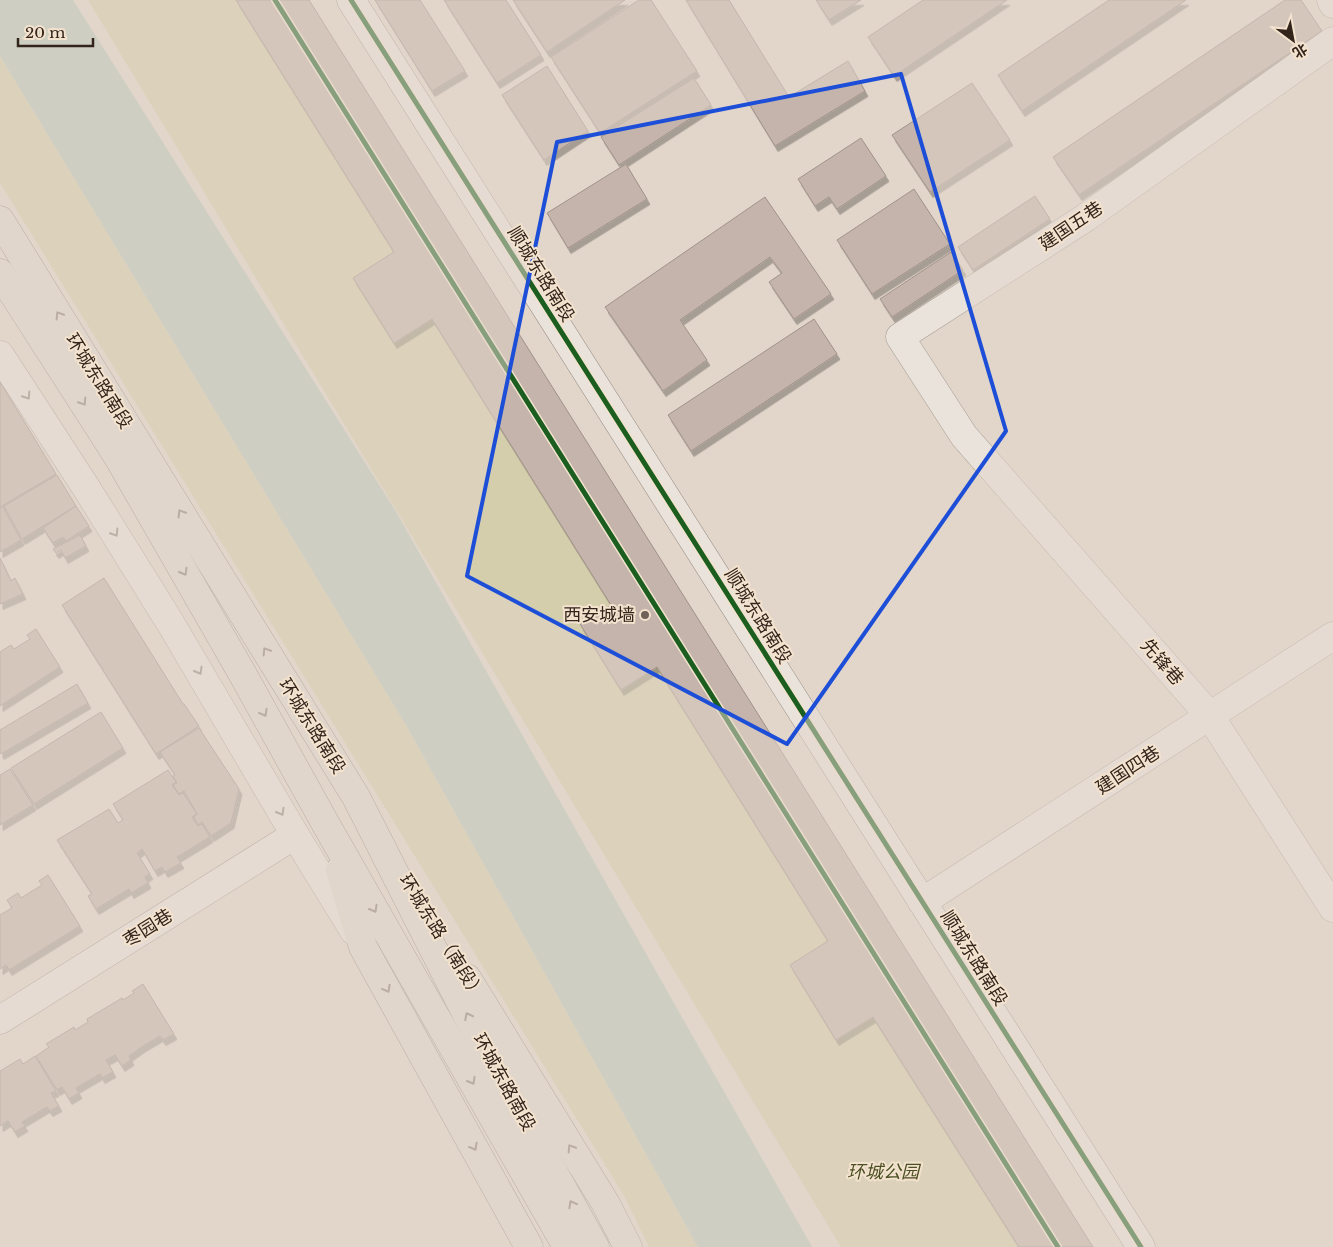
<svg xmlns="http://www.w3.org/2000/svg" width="1333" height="1247" font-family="'Libre Baskerville','Noto Sans SC',serif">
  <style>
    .green { fill: #d4ceac }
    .water { fill: #b5c5b8 }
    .building { fill: #c5b4ab; stroke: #a1928a; filter: url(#shadow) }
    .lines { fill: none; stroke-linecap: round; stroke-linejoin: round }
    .street-casing { stroke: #a69c93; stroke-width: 29 }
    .secondary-casing { stroke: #968b83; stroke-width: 29 }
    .primary-casing { stroke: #8c827a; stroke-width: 29 }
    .street { stroke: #eae3db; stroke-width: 28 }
    .secondary { stroke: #eae3db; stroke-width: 28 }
    .primary { stroke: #e0d7cd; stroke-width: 28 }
    .cycleway-casing { stroke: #f3e3ce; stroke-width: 8 }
    .cycleway { stroke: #1b5e20; stroke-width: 5 }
    .oneway { stroke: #8a7e74 }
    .oneway2 { stroke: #8e847c }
    .marked { fill: none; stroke: #1d4ed8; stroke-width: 4; stroke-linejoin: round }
    .poi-dot { fill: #706259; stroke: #f3e3ce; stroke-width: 2 }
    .labels { text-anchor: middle; stroke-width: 4; stroke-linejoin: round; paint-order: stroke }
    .street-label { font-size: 18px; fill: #33241c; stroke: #f3e3ce }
    .poi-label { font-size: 18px; fill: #33241c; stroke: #f3e3ce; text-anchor: end }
    .park-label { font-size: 18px; font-style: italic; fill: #4b4f24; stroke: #f3e3ce }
  </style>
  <defs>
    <filter id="shadow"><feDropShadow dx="3" dy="5.5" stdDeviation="0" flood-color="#0004"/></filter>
  </defs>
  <rect width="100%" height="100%" fill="#e2d6ca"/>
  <g class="green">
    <polygon points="88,0 236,0 394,252 353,278 394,342 432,319 611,605 580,624 622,690 657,667 828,941 873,1017 1019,1247 841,1247"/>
    <polygon points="0,56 406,725 698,1247 649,1247 623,1194 0,183"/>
  </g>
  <polygon class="water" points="0,0 73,0 395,510 812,1247 698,1247 406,725 0,56"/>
  <g class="building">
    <polygon points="236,0 309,0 1093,1247 1019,1247 873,1017 836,1040 790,965 828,941 657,667 621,690 580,624 611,605 432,319 394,343 353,278 394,252"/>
    <polygon points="375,0 420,0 465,71 432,91"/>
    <polygon points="444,0 506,0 541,55 497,83"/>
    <polygon points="513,0 625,0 547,52"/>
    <polygon points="639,0 651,0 697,71 600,133 551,57"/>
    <polygon points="686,0 729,0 789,97 848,61 865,91 775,146"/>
    <polygon points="816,0 861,0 829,20"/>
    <polygon points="923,0 1007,0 894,76 868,37"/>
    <polygon points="1109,0 1186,0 1022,111 998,75"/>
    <polygon points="1285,0 1301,0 1322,31 1079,195 1053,157"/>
    <polygon points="547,66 588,131 544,160 502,95"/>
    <polygon points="694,78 711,105 619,165 601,137"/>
    <polygon points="972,83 1010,140 930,192 892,135"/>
    <polygon points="861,138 886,176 837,209 829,197 815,206 798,179"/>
    <polygon points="626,164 647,199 568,248 547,213"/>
    <polygon points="914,189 950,244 872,294 837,240"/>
    <polygon points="1035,196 1050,219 973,270 958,247"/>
    <polygon points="765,197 831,294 794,319 769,282 782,273 770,257 680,320 707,360 663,391 605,307"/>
    <polygon points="951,252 963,270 892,317 880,299"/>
    <polygon points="814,319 837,354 691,451 668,415"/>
    <polygon points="0,382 56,474 0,507"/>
    <polygon points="57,475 76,506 22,539 4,506"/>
    <polygon points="76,506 89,526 66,541 63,537 53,543 43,528"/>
    <polygon points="3,507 21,540 0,552 0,508"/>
    <polygon points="80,535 86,546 65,558 61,550 56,553 53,549"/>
    <polygon points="0,558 11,581 15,578 23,594 0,604"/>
    <polygon points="104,578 183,704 184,704 199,726 156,754 62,605"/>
    <polygon points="36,629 60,667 0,706 0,652 11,645 14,649 30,639 27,635"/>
    <polygon points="77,684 88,703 1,754 0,752 0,730"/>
    <polygon points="101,712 123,748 34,804 11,768"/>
    <polygon points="199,728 239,789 231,823 211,836 202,822 198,825 194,817 197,814 184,791 179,794 173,785 177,783 173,776 175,775 160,752"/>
    <polygon points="10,769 33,805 0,825 0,775"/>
    <polygon points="168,770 176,782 172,785 179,795 183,793 197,814 192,817 198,826 202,824 210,837 177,857 181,863 165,872 162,867 155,871 142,849 137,853 150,874 145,877 148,883 131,893 129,889 96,909 88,896 92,894 57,840 109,809 118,823 123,820 113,804"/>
    <polygon points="48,875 80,926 9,970 6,965 0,969 0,915 12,908 7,900 18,893 21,898 42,885 39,881"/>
    <polygon points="143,984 174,1034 163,1040 160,1036 143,1046 129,1056 131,1060 122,1066 115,1055 106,1060 113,1072 102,1078 100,1074 76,1088 79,1093 69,1099 62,1087 57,1090 36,1056 49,1047 46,1044 74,1027 75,1030 88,1022 87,1019 122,998 123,1000 134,993 132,991"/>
    <polygon points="35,1056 56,1091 51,1093 59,1106 50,1111 47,1107 22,1122 25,1126 15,1132 8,1121 0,1126 0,1071 20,1059 23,1064"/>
  </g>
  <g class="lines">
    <defs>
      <g id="street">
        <polyline points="1331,0 1333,4"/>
        <polyline points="1333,41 1085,218 900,337 964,436 1210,716 1333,908"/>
        <polyline points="0,355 87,489 171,624 295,835 354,931"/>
        <polyline points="922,902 1333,636"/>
      </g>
      <g id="secondary">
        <polyline points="351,0 1141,1247"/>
        <polyline points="0,1020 295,835"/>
      </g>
      <g id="primary">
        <polyline points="0,220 356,797 470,1021 595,1247"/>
        <polyline points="0,273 118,457 242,673 324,821 567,1247"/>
        <polyline points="340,870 363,947 529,1247"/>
        <polyline points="467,978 606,1204 628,1247"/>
      </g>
    </defs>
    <use href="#street" class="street-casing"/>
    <use href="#secondary" class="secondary-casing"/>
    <use href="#primary" class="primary-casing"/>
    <use href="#street" class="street"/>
    <use href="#secondary" class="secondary"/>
    <use href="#primary" class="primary"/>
    <defs>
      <g id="cycleway">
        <polyline points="275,0 1058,1247"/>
        <polyline points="351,0 1141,1247"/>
      </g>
    </defs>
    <use href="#cycleway" class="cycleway-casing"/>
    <use href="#cycleway" class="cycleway"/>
  </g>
  <defs><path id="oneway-chevron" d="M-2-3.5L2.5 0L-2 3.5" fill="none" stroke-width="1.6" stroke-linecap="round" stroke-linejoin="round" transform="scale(1.25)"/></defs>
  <g class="oneway">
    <use href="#oneway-chevron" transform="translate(59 315) rotate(-122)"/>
    <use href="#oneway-chevron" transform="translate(83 402) rotate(57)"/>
    <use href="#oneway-chevron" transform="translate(181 513) rotate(-122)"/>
    <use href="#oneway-chevron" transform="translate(184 572) rotate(60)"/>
    <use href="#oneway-chevron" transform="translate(266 651) rotate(-122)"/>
    <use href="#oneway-chevron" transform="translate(264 713) rotate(61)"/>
    <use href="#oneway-chevron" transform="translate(374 909) rotate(60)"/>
    <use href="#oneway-chevron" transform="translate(387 989) rotate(61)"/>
    <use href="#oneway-chevron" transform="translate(468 1016) rotate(-117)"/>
    <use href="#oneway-chevron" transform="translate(472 1081) rotate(60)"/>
    <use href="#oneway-chevron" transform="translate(474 1147) rotate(61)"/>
    <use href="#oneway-chevron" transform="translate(571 1148) rotate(-122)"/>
    <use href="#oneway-chevron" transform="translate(572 1204) rotate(-119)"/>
  </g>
  <g class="oneway2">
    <use href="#oneway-chevron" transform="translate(27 396) rotate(57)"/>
    <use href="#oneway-chevron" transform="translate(115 533) rotate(58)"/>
    <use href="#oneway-chevron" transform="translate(199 671) rotate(60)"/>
    <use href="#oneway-chevron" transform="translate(281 812) rotate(60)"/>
  </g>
  <path d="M0 0H1333V1247H0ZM901 74 1006 431 787 744 467 576 557 142Z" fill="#e2d6ca" fill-opacity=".55" fill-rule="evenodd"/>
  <path class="marked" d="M901 74 1006 431 787 744 467 576 557 142Z"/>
  <circle class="poi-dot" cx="645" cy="615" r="5"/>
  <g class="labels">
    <g class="street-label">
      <text transform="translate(1071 226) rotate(-34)" y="6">建国五巷</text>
      <text transform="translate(541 274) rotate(58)" y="6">顺城东路南段</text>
      <text transform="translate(99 381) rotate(58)" y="6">环城东路南段</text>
      <text transform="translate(758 616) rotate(58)" y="6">顺城东路南段</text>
      <text transform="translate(1162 662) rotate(49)" y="6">先锋巷</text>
      <text transform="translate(312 726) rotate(58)" y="6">环城东路南段</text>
      <text transform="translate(1128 770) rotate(-33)" y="6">建国四巷</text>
      <text transform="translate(148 928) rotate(-32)" y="6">枣园巷</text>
      <text transform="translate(442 937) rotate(58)" y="6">环城东路（南段）</text>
      <text transform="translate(974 958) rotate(58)" y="6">顺城东路南段</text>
      <text transform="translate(504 1082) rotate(61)" y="6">环城东路南段</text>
    </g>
    <g class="poi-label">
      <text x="635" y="621">西安城墙</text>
    </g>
    <g class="park-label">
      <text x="883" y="1178">环城公园</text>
    </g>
  </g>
  <g transform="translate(1293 40) rotate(148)" stroke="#f3e3ce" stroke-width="4" paint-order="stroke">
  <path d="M0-4L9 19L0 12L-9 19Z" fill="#33241c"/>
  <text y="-8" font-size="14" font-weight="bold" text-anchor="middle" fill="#33241c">北</text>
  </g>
  <path d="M18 38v8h75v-8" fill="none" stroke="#33241c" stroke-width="2.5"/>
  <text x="25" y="38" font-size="15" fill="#33241c" stroke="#f3e3ce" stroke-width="4" paint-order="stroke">20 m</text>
</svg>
